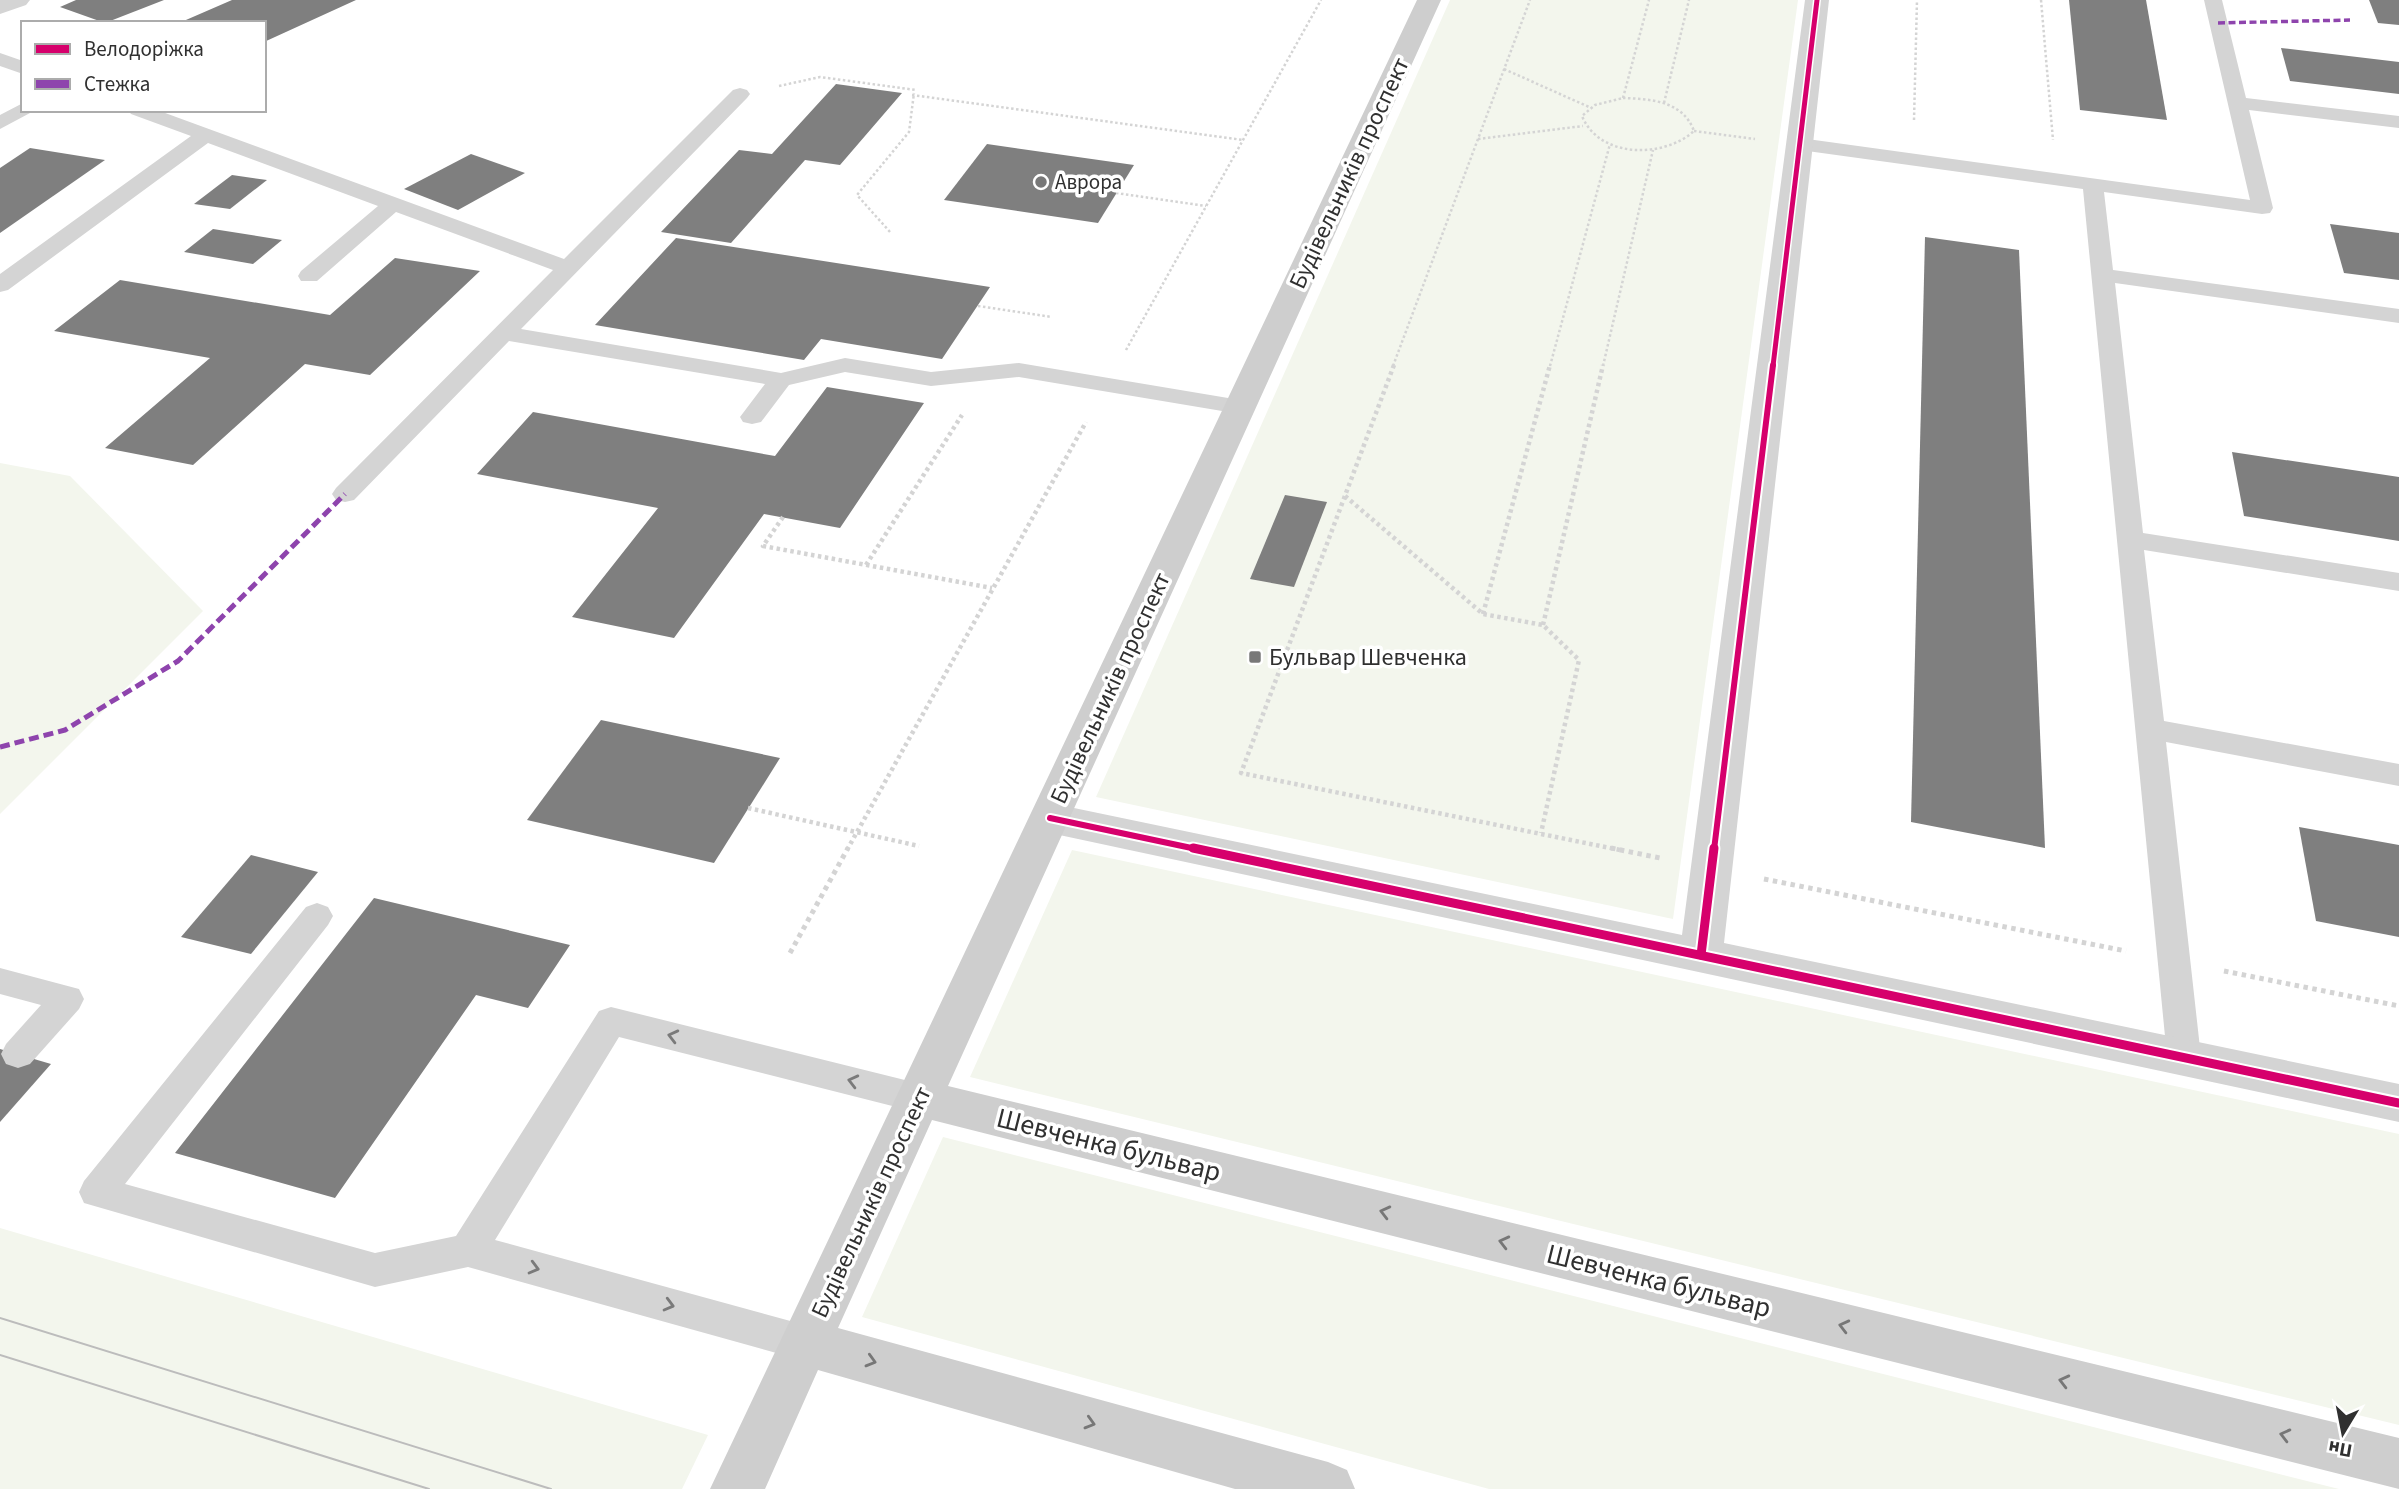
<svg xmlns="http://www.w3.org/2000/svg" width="2399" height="1489" font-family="'Source Sans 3',sans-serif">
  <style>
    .green { fill: #f3f6ed }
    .building { fill: #7f7f7f }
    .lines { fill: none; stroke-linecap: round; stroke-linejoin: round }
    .path-far2 { stroke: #d4d4d4; stroke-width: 2.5; stroke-dasharray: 2.5 2.5; stroke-linecap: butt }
    .path-far1 { stroke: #d4d4d4; stroke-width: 4.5; stroke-dasharray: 3.5 3.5; stroke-linecap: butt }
    .path { stroke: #d4d4d4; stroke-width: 5; stroke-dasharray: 4.5 4.5; stroke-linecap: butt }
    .lane { fill: #d4d4d4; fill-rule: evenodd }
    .street { fill: #d4d4d4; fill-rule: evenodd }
    .secondary { fill: #cecece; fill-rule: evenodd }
    .tram { stroke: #bcbcbc; stroke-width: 2 }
    .quiet-far1 { stroke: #8e44ad; stroke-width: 3.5; stroke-dasharray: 7 3.5; stroke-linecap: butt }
    .quiet { stroke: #8e44ad; stroke-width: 5; stroke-dasharray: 10 5; stroke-linecap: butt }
    .cycleway-far2-casing { stroke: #fff; stroke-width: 8 }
    .cycleway-far1-casing { stroke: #fff; stroke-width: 10 }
    .cycleway-casing { stroke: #fff; stroke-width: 13 }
    .cycleway-far2 { stroke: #d6006c; stroke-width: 5 }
    .cycleway-far1 { stroke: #d6006c; stroke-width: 6 }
    .cycleway { stroke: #d6006c; stroke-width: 9 }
    .oneway { stroke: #7a7a7a }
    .oneway2 { stroke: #777 }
    .poi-dot { fill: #787878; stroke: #fff; stroke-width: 2.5 }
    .labels { text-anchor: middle; stroke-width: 7; stroke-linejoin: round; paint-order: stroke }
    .far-poi-label { font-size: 21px; fill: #303030; stroke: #fff; text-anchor: start }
    .street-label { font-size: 24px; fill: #303030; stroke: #fff }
    .poi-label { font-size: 24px; fill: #303030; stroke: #fff; text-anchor: start }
    .near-street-label { font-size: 28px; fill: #303030; stroke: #fff }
  </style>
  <rect width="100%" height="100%" fill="#fff"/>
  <g class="green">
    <polygon points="1450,0 1798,0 1673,919 1096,797"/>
    <polygon points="0,463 70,476 203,611 0,814"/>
    <polygon points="1072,850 2399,1134 2399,1425 970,1077"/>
    <polygon points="943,1137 2339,1489 1489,1489 862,1317"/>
    <polygon points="0,1228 708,1435 682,1489 0,1489"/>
  </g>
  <g class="building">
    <polygon points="76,0 164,0 105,23 60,7"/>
    <polygon points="232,0 356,0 264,42 264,23 179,23"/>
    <polygon points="2069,0 2146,0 2167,120 2080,110"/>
    <polygon points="2369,0 2399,0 2399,25 2378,23"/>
    <polygon points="2281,48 2399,62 2399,94 2290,81"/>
    <polygon points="836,84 902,93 840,165 805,160 731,243 661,232 739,150 772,154"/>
    <polygon points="987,144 1134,165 1098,223 944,200"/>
    <polygon points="30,148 105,160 0,233 0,168"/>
    <polygon points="471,154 525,173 458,210 404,189"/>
    <polygon points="232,175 267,180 230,209 194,204"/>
    <polygon points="2330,224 2399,233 2399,280 2344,273"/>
    <polygon points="213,229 282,240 253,264 184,252"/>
    <polygon points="1925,237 2019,250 2045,848 1911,822"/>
    <polygon points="676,238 990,287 942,359 821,339 804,360 595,325"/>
    <polygon points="395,258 480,271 370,375 305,364 193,465 105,448 210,358 54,331 120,280 330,315"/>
    <polygon points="827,387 924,403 840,528 764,514 674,638 572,617 658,508 477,474 533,412 775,456"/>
    <polygon points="2232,452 2399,477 2399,541 2244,516"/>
    <polygon points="1285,495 1327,502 1294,587 1250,579"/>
    <polygon points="601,720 780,758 714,863 527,820"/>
    <polygon points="2299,827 2399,845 2399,937 2316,921"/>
    <polygon points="251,855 318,872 251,954 181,937"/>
    <polygon points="374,898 570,945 528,1008 476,995 335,1198 175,1153"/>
    <polygon points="0,1049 51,1064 0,1122"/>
  </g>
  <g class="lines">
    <g class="path-far2">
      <polyline points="2041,0 2053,140"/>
      <polyline points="1504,69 1589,107"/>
      <polyline points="779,86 820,77 916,90"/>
      <polyline points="912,95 1243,140"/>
      <path d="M1623 98C1651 99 1683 101 1694 131 1663 159 1599 158 1582 116L1595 105Z"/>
      <polyline points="1623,98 1649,0"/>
      <polyline points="1664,103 1689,0"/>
      <polyline points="1914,120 1917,0"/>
      <polyline points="1694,131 1755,139"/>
      <polyline points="1478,139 1583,126"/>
      <polyline points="1116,193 1206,206"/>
      <polyline points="890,232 857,195 909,132 914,93"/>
      <polyline points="978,306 1052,317"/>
      <polyline points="1126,350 1321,0"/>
      <polyline points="1393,366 1530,0"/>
      <polyline points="1550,366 1610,144"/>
      <polyline points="1603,366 1653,150"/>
    </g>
    <g class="path-far1">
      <polyline points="1394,365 1241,773 1620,850"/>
      <polyline points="1345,496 1483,614 1543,625 1579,660 1541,833"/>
      <polyline points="783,517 763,546 992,588"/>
      <polyline points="866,565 962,415"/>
      <polyline points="1483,614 1550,365"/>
      <polyline points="1543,625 1603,365"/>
      <polyline points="748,808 919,846"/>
      <polyline points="847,850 1086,422"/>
    </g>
    <g class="path">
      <polyline points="1611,848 1660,858"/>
      <polyline points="1764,879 2126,951"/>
      <polyline points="790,953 848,848"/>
      <polyline points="2224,971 2399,1006"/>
    </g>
    <g class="lane">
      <polygon points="2204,0 2222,0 2246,98 2399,116 2399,128 2249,110 2273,208 2270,213 2262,214 2104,192 2113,270 2399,309 2399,323 2115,283 2143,533 2399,573 2399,591 2144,550 2164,721 2399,764 2399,786 2166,742 2201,1057 2196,1067 2184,1071 2172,1067 2167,1057 2083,189 1800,150 1793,148 1790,144 1793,140 1800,138 2250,200"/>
      <polygon points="0,53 23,61 23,74 0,66"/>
      <polygon points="740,88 747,90 750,94 747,98 521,329 781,373 845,358 931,372 1019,363 1240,400 1249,402 1252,407 1249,412 1240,414 1019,377 931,386 845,372 789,385 761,422 752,424 743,422 740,417 765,384 509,341 354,500 345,502 336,500 332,494 336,488 553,270 396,212 317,281 301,281 298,276 301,271 378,206 208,143 8,290 0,292 0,274 191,136 131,114 128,110 157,110 564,259 733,90"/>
      <polygon points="23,103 23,110 32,110 30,113 0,129 0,115"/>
      <polygon points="317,903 328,907 333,916 328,925 125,1184 375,1253 456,1236 599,1011 611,1007 933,1087 938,1098 933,1109 920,1113 619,1037 495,1240 805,1325 819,1330 825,1343 819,1356 805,1361 468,1267 375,1287 84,1203 79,1192 84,1181 306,907"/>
      <polygon points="0,968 79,989 84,999 79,1009 30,1064 18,1068 6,1064 1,1054 6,1044 41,1005 0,994"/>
    </g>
    <g class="street">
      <polygon points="0,0 30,0 26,5 0,14"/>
      <polygon points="1805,0 1829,0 1724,943 2399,1084 2399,1122 1050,833 1036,828 1030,818 1036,808 1050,803 1682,935"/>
    </g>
    <polygon class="secondary" points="1417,0 1441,0 948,1086 2399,1438 2399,1489 932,1120 838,1328 1328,1462 1347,1470 1355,1489 1235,1489 818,1370 765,1489 710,1489"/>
    <g class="tram">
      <polyline points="0,1318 551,1489"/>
      <polyline points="0,1355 429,1489"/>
    </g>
    <polyline class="quiet-far1" points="2218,23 2350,20"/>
    <polyline class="quiet" points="0,747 65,730 178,661 345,494"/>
    <defs>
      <polyline id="cycleway-far2" points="1773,366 1817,0"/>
      <g id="cycleway-far1">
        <polyline points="1050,818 1201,850"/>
        <polyline points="1714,850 1773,365"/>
      </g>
      <g id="cycleway">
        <polyline points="1193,848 2399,1103"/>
        <polyline points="1701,955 1714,848"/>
      </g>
    </defs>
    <use href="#cycleway-far2" class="cycleway-far2-casing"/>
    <use href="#cycleway-far1" class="cycleway-far1-casing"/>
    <use href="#cycleway" class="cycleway-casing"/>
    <use href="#cycleway-far2" class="cycleway-far2"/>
    <use href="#cycleway-far1" class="cycleway-far1"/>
    <use href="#cycleway" class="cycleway"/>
  </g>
  <defs><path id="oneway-chevron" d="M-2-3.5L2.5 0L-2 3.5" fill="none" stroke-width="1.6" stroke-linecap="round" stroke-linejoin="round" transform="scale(1.75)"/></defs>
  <g class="oneway">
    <use href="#oneway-chevron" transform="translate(673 1036) rotate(-166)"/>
    <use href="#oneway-chevron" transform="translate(853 1081) rotate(-166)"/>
    <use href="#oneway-chevron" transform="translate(534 1268) rotate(15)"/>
    <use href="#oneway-chevron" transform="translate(669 1305) rotate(15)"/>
  </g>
  <g class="oneway2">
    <use href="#oneway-chevron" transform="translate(1385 1212) rotate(-166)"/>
    <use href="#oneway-chevron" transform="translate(1504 1242) rotate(-166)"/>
    <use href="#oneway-chevron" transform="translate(1844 1326) rotate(-166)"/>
    <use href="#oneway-chevron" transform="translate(871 1361) rotate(16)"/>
    <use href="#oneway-chevron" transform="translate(2064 1381) rotate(-166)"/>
    <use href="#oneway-chevron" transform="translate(1090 1423) rotate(16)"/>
    <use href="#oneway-chevron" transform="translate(2285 1435) rotate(-166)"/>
  </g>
  <g class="poi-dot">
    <circle cx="1041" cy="182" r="7"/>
    <rect x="1248" y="650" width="14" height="14" rx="3.5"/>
  </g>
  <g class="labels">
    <g class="far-poi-label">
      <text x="1055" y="189">Аврора</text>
    </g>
    <g class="street-label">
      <text transform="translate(1349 173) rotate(-65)" y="8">Будівельників проспект</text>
      <text transform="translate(1110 688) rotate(-65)" y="8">Будівельників проспект</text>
      <text transform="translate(871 1202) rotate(-65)" y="8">Будівельників проспект</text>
    </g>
    <g class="poi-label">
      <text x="1269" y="665">Бульвар Шевченка</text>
    </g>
    <g class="near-street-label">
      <text transform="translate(1109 1144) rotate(14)" y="10">Шевченка бульвар</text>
      <text transform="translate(1659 1280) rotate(14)" y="10">Шевченка бульвар</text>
    </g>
  </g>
  <rect x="21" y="21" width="245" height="91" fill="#ffffff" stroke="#acacac" stroke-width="2"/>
  <rect x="35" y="44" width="35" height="10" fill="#d6006c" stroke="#acacac" stroke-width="2"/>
  <text x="84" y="56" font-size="21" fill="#303030">Велодоріжка</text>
  <rect x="35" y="79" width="35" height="10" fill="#8e44ad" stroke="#acacac" stroke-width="2"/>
  <text x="84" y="91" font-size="21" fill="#303030">Стежка</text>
  <g transform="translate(2343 1433) rotate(190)" stroke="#ffffff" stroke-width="5" paint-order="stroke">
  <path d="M0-5L12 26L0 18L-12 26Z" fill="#303030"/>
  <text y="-10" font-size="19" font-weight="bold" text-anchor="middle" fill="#303030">Пн</text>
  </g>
</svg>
